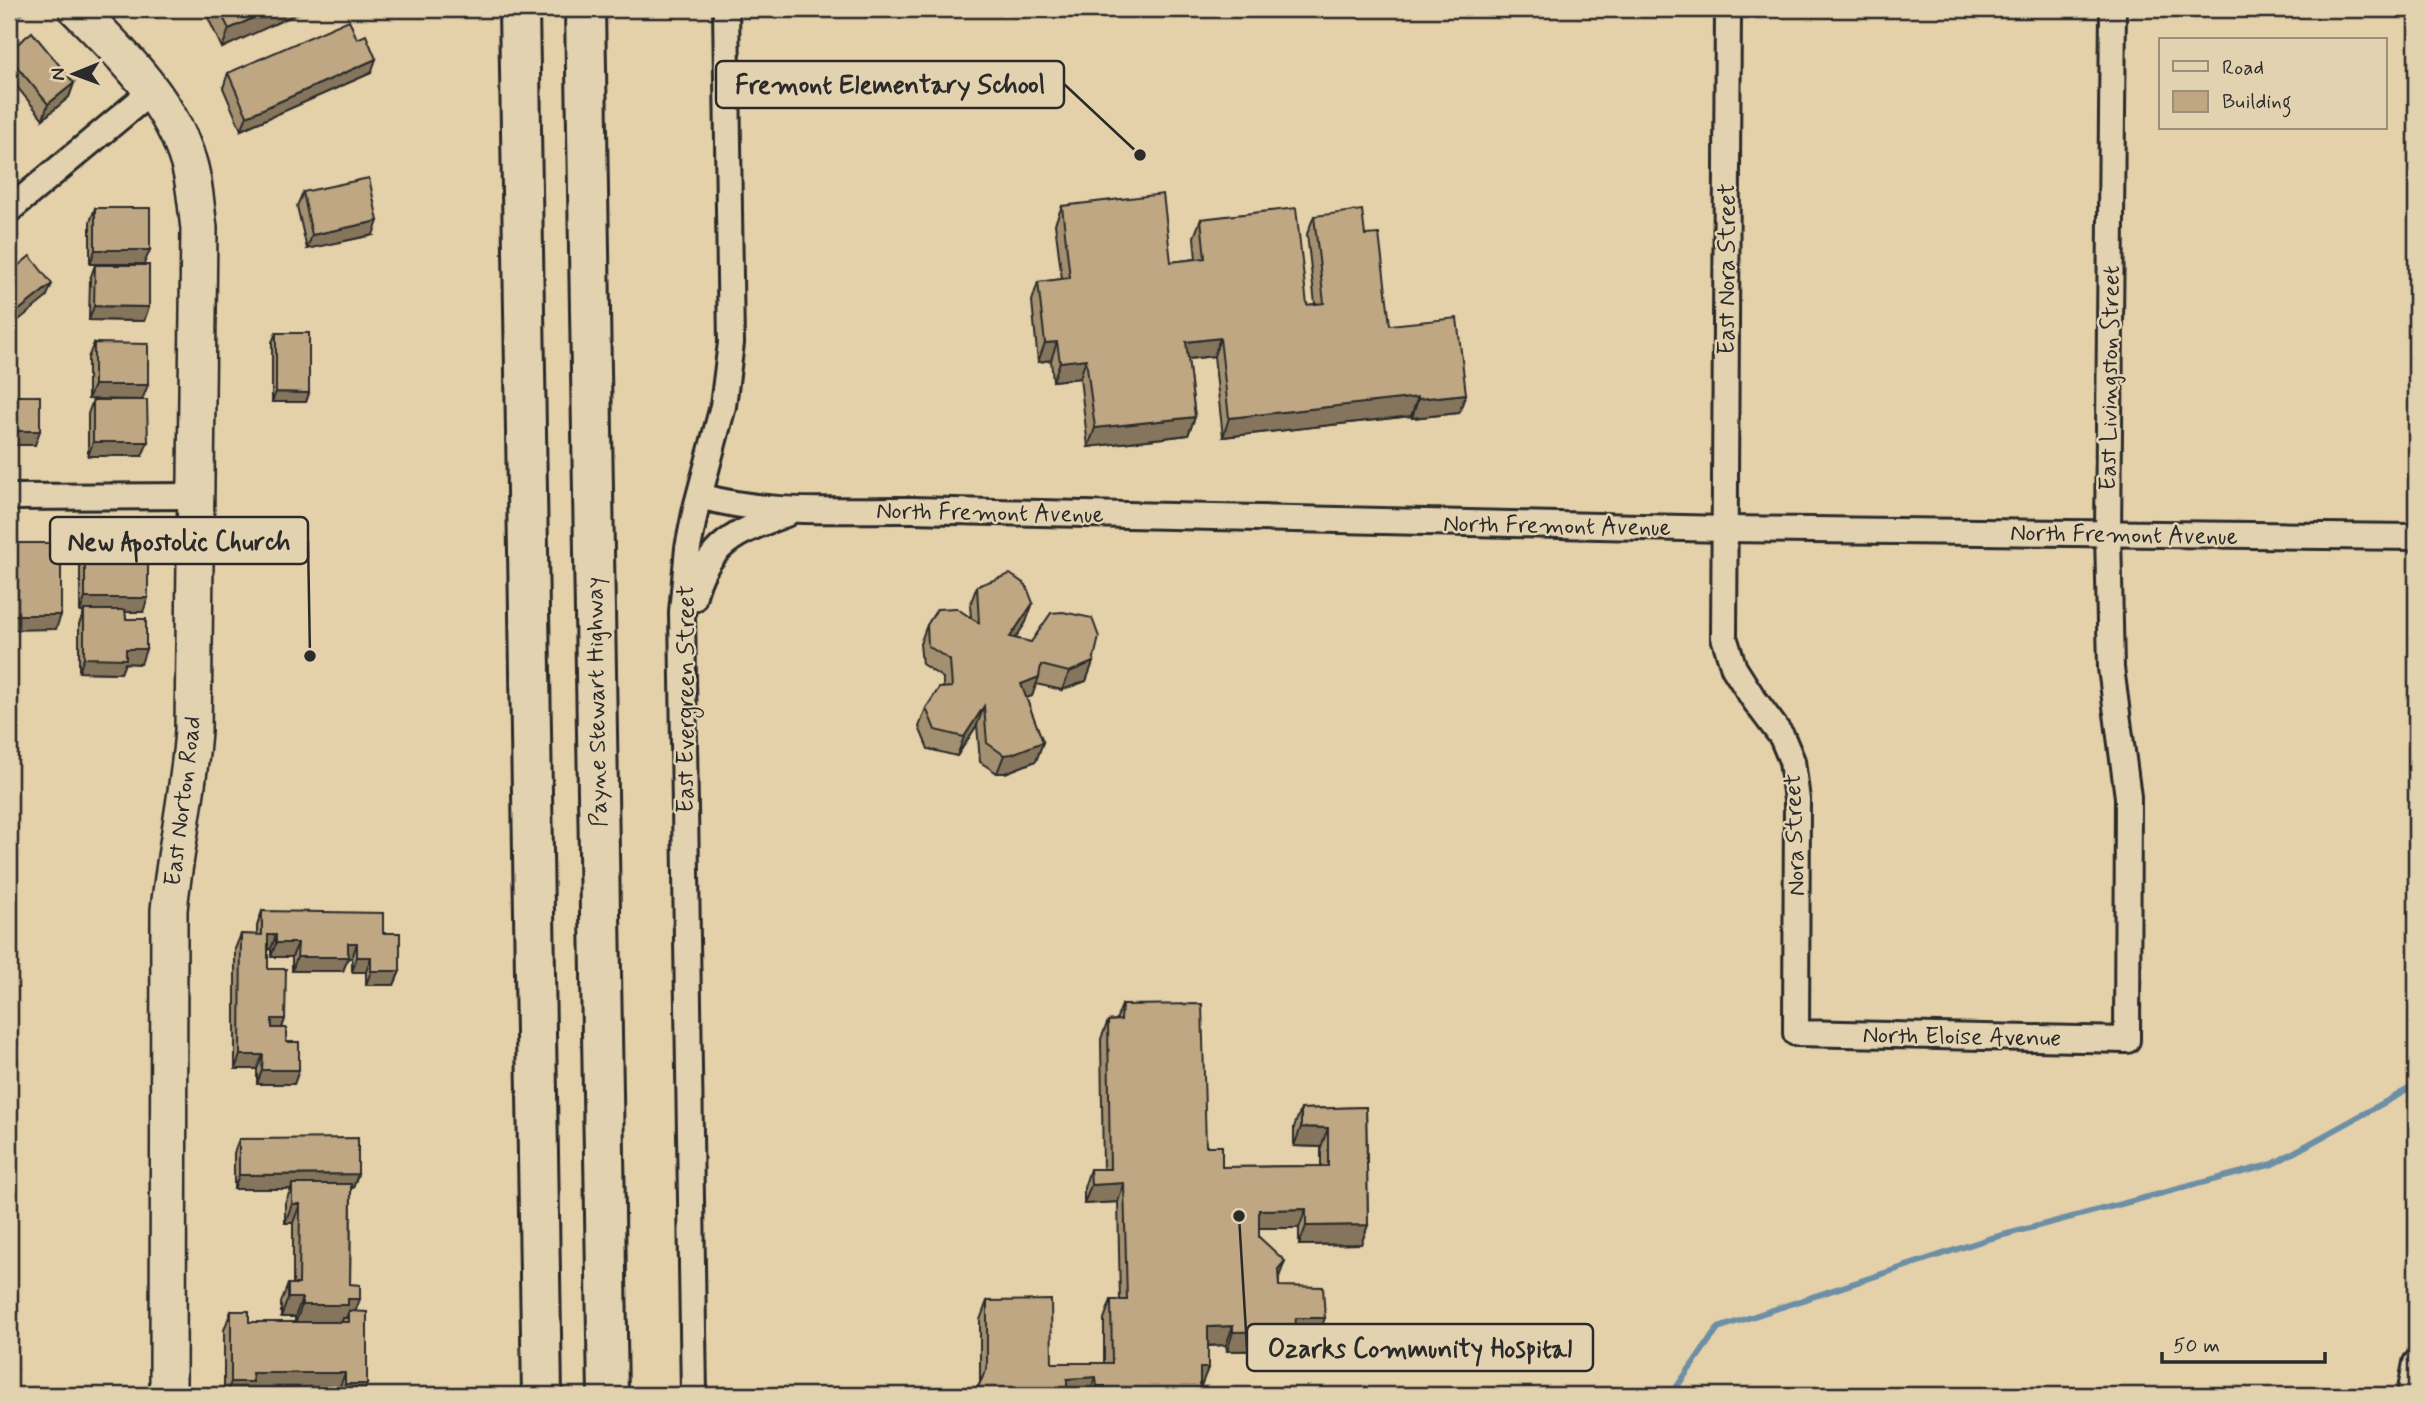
<svg xmlns="http://www.w3.org/2000/svg" width="2425" height="1404" font-family="Mynerve,sans-serif">
  <style>
    .lines { fill: none; stroke-linecap: round; stroke-linejoin: round }
    .stream { stroke: #6c8fa6; stroke-width: 6 }
    .minor-casing { stroke: #2b2b2b; stroke-width: 30 }
    .secondary-casing { stroke: #2b2b2b; stroke-width: 40 }
    .motorway-casing { stroke: #2b2b2b; stroke-width: 44 }
    .minor { stroke: #e3d2af; stroke-width: 24 }
    .secondary { stroke: #e3d2af; stroke-width: 35 }
    .motorway { stroke: #e3d2af; stroke-width: 38 }
    .wall { fill: #a39070; stroke: #2b2b2b; stroke-width: 2 }
    .shaded-wall { fill: #85755b; stroke: #2b2b2b; stroke-width: 2 }
    .building { fill: #bea782; stroke: #2b2b2b; stroke-width: 2 }
    .labels { text-anchor: middle; stroke-width: 5; stroke-linejoin: round; paint-order: stroke }
    .street-label { font-size: 24px; fill: #2b2b2b; stroke: #e3d2af }
    .leader { fill: none; stroke: #2b2b2b; stroke-width: 2.5 }
    .callout-dot { fill: #2b2b2b; stroke: #e3d2af; stroke-width: 2.5 }
    .callout { fill: #e3d2af; stroke: #2b2b2b; stroke-width: 2.5 }
    .callout-label { font-size: 26px; text-anchor: middle; font-weight: bold; fill: #2b2b2b }
  </style>
  <rect width="100%" height="100%" fill="#e4d0a9"/>
  <filter id="ink" filterUnits="userSpaceOnUse"><feTurbulence type="fractalNoise" baseFrequency=".0143" numOctaves="2"/><feDisplacementMap in="SourceGraphic" scale="14" xChannelSelector="R" yChannelSelector="G"/><feConvolveMatrix kernelMatrix="1 2 1 2 8 2 1 2 1" color-interpolation-filters="sRGB"/></filter>
  <g filter="url(#ink)">
    <g class="lines">
      <g class="stream">
        <polyline points="9,23 25,9"/>
        <polyline points="1671,1395 1718,1328 1988,1239 2273,1164 2416,1085"/>
      </g>
      <defs>
        <g id="minor">
          <polyline points="1728,9 1724,637 1734,668 1753,698 1782,737 1792,761 1797,800 1796,1033 2127,1040 2128,797 2111,668 2108,534 2113,9"/>
          <polyline points="9,210 153,90"/>
          <path d="M700 496C769 516 840 509 912 510L1725 529 2416 537"/>
          <polyline points="9,497 197,496"/>
          <path d="M693 599C706 544 737 532 786 514"/>
          <polyline points="694,1395 682,612 688,548 696,508 723,406 731,343 726,9"/>
          <polyline points="2410,1395 2416,1363"/>
        </g>
        <path id="secondary" d="M77 9C123 55 170 100 189 164 195 184 196 207 199 228L193 730C189 791 175 850 169 910L168 1395"/>
        <g id="motorway">
          <polyline points="519,9 542,1395"/>
          <polyline points="585,9 608,1395"/>
        </g>
      </defs>
      <use href="#minor" class="minor-casing"/>
      <use href="#secondary" class="secondary-casing"/>
      <use href="#motorway" class="motorway-casing"/>
      <use href="#minor" class="minor"/>
      <use href="#secondary" class="secondary"/>
      <use href="#motorway" class="motorway"/>
    </g>
    <g class="wall">
      <polygon points="204,9 307,9 222,48"/>
      <polygon points="357,39 371,73 241,130 223,88 228,73"/>
      <polygon points="9,51 74,83 69,97 43,119 9,77"/>
      <polygon points="303,192 373,235 307,249 297,206"/>
      <polygon points="1062,206 1171,262 1196,259 1194,237 1201,219 1307,305 1315,304 1307,234 1314,216 1365,235 1390,325 1459,413 1412,418 1411,416 1223,437 1214,356 1188,359 1195,417 1188,435 1088,447 1080,378 1053,381 1051,360 1038,362 1032,301 1038,282 1062,279 1055,224"/>
      <polygon points="95,208 144,264 90,264 90,222"/>
      <polygon points="95,265 149,307 144,321 89,320 90,279"/>
      <polygon points="276,333 309,393 306,402 272,402 272,342"/>
      <polygon points="94,343 142,400 88,399 88,358"/>
      <polygon points="93,400 142,456 88,456 88,414"/>
      <polygon points="85,541 143,612 125,612 126,619 141,664 125,663 121,673 79,672 79,624 84,612 80,612 80,556"/>
      <polygon points="977,586 1026,622 1015,638 1093,662 1086,681 1062,690 1036,684 1032,696 1026,698 1043,742 1036,761 1005,773 997,773 980,762 977,725 957,756 928,749 919,727 926,708 943,688 943,678 922,664 920,644 927,625 971,618 970,605"/>
      <polygon points="262,911 383,933 400,971 394,985 366,985 366,972 352,972 352,958 348,958 343,971 292,971 292,957 271,957 271,949 268,949 268,969 285,1019 282,1028 286,1042 299,1070 294,1084 257,1084 257,1069 235,1069 235,949 241,934 257,935 257,926"/>
      <polygon points="1122,1005 1206,1146 1222,1167 1321,1166 1321,1147 1294,1146 1294,1127 1301,1109 1366,1107 1368,1225 1361,1244 1299,1245 1299,1228 1259,1228 1259,1237 1279,1278 1279,1286 1318,1336 1293,1337 1289,1350 1227,1351 1226,1345 1208,1346 1208,1368 1200,1386 1200,1395 965,1395 978,1387 980,1383 980,1320 987,1301 1052,1363 1104,1363 1104,1319 1111,1300 1120,1300 1118,1202 1084,1204 1084,1188 1090,1169 1103,1169 1101,1039 1108,1021 1116,1020"/>
      <polygon points="239,1139 358,1174 353,1188 351,1188 350,1284 356,1312 363,1395 338,1395 338,1392 249,1391 248,1395 224,1395 224,1330 231,1311 249,1322 295,1322 295,1317 281,1317 281,1303 288,1284 293,1284 293,1223 285,1223 285,1203 291,1189 234,1189 234,1153"/>
    </g>
    <g class="shaded-wall">
      <polygon points="273,9 307,9 222,48 229,29"/>
      <polygon points="376,59 371,73 241,130 247,116"/>
      <polygon points="74,83 69,97 43,119 48,104"/>
      <polygon points="378,221 373,235 307,249 312,235"/>
      <polygon points="95,250 150,250 144,264 90,264"/>
      <polygon points="52,284 46,298 9,328 9,318"/>
      <polygon points="94,306 149,307 144,321 89,320"/>
      <polygon points="1220,338 1214,356 1179,360 1186,342"/>
      <polygon points="1057,342 1051,360 1038,362 1045,343"/>
      <polygon points="1086,359 1080,378 1053,381 1060,362"/>
      <polygon points="94,385 148,385 142,400 88,399"/>
      <polygon points="276,392 309,393 306,402 272,402"/>
      <polygon points="1466,394 1459,413 1412,418 1418,399"/>
      <polygon points="1418,397 1411,416 1223,437 1229,418"/>
      <polygon points="1195,417 1188,435 1088,447 1095,428"/>
      <polygon points="9,431 40,431 35,445 9,445"/>
      <polygon points="93,442 148,442 142,456 88,456"/>
      <polygon points="85,598 148,598 143,612 80,612"/>
      <polygon points="1033,603 1026,622 1004,656 1010,637"/>
      <polygon points="9,615 61,615 56,629 9,630"/>
      <polygon points="126,649 146,649 141,664 125,663 121,673 79,672 84,658"/>
      <polygon points="1093,662 1086,681 1062,690 1069,672"/>
      <polygon points="1039,677 1032,696 1014,702 1021,684"/>
      <polygon points="984,706 977,725 957,756 964,737"/>
      <polygon points="1043,742 1036,761 1005,773 997,773 1004,755"/>
      <polygon points="268,935 276,935 271,949 263,949"/>
      <polygon points="276,943 298,943 292,957 271,957"/>
      <polygon points="348,943 357,943 352,958 348,958 343,971 292,971 297,957"/>
      <polygon points="357,957 371,957 366,972 352,972"/>
      <polygon points="371,971 400,971 394,985 366,985"/>
      <polygon points="272,1019 285,1019 280,1033 267,1033"/>
      <polygon points="240,1055 263,1055 257,1069 235,1069"/>
      <polygon points="262,1070 299,1070 294,1084 257,1084"/>
      <polygon points="1301,1127 1328,1128 1321,1147 1294,1146"/>
      <polygon points="358,1174 353,1188 292,1189 292,1184 291,1189 234,1189 239,1175"/>
      <polygon points="1124,1183 1118,1202 1084,1204 1091,1185"/>
      <polygon points="292,1204 300,1204 293,1223 285,1223"/>
      <polygon points="1306,1209 1299,1228 1252,1228 1259,1210"/>
      <polygon points="1368,1225 1361,1244 1299,1245 1306,1226"/>
      <polygon points="1285,1261 1278,1280 1278,1269"/>
      <polygon points="288,1298 302,1298 295,1317 281,1317"/>
      <polygon points="348,1299 360,1299 353,1318 349,1311 346,1318 343,1318 341,1324 295,1324 302,1305"/>
      <polygon points="1296,1318 1325,1318 1318,1336 1293,1337 1289,1350 1227,1351 1233,1332"/>
      <polygon points="1233,1326 1226,1345 1201,1346 1208,1327"/>
      <polygon points="1200,1368 1208,1368 1201,1386 1193,1387"/>
      <polygon points="252,1373 345,1373 338,1392 249,1391 248,1395 226,1395 231,1382"/>
      <polygon points="1096,1377 1090,1395 1061,1395 1067,1379"/>
      <polygon points="345,1384 367,1384 363,1395 341,1395"/>
      <polygon points="1097,1386 1105,1386 1102,1395 1094,1395"/>
    </g>
    <g class="building">
      <polygon points="219,9 273,9 229,29"/>
      <polygon points="349,20 357,39 366,35 376,59 247,116 228,73"/>
      <polygon points="32,32 74,83 48,104 9,57 9,51"/>
      <polygon points="369,178 378,221 312,235 303,192"/>
      <polygon points="1163,194 1171,262 1205,258 1201,219 1296,208 1307,305 1324,303 1314,216 1362,210 1365,235 1379,234 1390,325 1457,318 1466,394 1418,399 1418,397 1229,418 1220,338 1186,342 1195,417 1095,428 1086,359 1060,362 1057,342 1045,343 1038,282 1070,278 1062,206"/>
      <rect x="95" y="208" width="55" height="42"/>
      <polygon points="30,256 52,284 9,318 9,273"/>
      <polygon points="95,265 149,265 149,307 94,306"/>
      <polygon points="276,333 309,333 309,393 276,392"/>
      <polygon points="94,343 148,344 148,385 94,385"/>
      <rect x="9" y="396" width="31" height="35"/>
      <polygon points="93,400 147,400 148,442 93,442"/>
      <polygon points="85,541 148,542 148,598 85,598"/>
      <polygon points="9,543 53,543 53,560 61,560 61,615 9,615"/>
      <polygon points="1010,574 1026,585 1033,603 1010,637 1031,642 1051,613 1063,612 1092,618 1099,637 1093,662 1069,672 1041,665 1039,677 1021,684 1043,742 1012,754 1004,755 987,743 984,706 964,737 935,730 926,708 939,688 952,687 950,660 928,646 927,625 937,609 956,608 979,623 977,586"/>
      <polygon points="84,610 125,610 126,619 146,619 146,649 126,649 126,659 84,658"/>
      <polygon points="262,911 383,913 383,933 400,933 400,971 371,971 371,957 357,957 357,943 348,943 348,957 297,957 298,943 276,943 276,935 268,935 268,969 286,969 285,1019 272,1019 272,1028 286,1028 286,1042 299,1042 299,1070 262,1070 263,1055 240,1055 241,934 262,935"/>
      <polygon points="1202,1004 1206,1146 1222,1146 1222,1167 1328,1166 1328,1128 1301,1127 1301,1109 1366,1107 1368,1225 1306,1226 1306,1209 1259,1210 1259,1237 1285,1261 1278,1269 1279,1286 1323,1287 1325,1318 1296,1318 1295,1331 1233,1332 1233,1326 1208,1327 1208,1368 1200,1368 1200,1395 1106,1395 1105,1386 1097,1386 1096,1377 1067,1379 1067,1395 965,1395 978,1387 987,1368 987,1301 1051,1300 1052,1363 1112,1363 1111,1300 1127,1300 1124,1183 1091,1185 1090,1169 1110,1169 1108,1021 1121,1020 1122,1005"/>
      <polygon points="358,1138 358,1174 239,1175 239,1139"/>
      <polygon points="292,1184 351,1184 350,1284 360,1285 360,1299 348,1299 348,1305 302,1305 302,1298 288,1298 288,1284 299,1284 300,1204 292,1204"/>
      <polygon points="231,1311 249,1311 249,1322 349,1322 349,1311 367,1312 367,1384 345,1384 345,1373 252,1373 253,1382 231,1382"/>
    </g>
  </g>
  <g class="labels">
    <g class="street-label">
      <text transform="translate(1726 269) rotate(-90)" y="8">East Nora Street</text>
      <text transform="translate(2109 378) rotate(-89)" y="8">East Livingston Street</text>
      <text transform="translate(990 512) rotate(1)" y="8">North Fremont Avenue</text>
      <text transform="translate(1557 525) rotate(1)" y="8">North Fremont Avenue</text>
      <text transform="translate(2124 534) rotate(1)" y="8">North Fremont Avenue</text>
      <text transform="translate(685 699) rotate(-90)" y="8">East Evergreen Street</text>
      <text transform="translate(596 702) rotate(-91)" y="8">Payne Stewart Highway</text>
      <text transform="translate(182 801) rotate(-83)" y="8">East Norton Road</text>
      <text transform="translate(1794 835) rotate(-92)" y="8">Nora Street</text>
      <text transform="translate(1962 1036) rotate(1)" y="8">North Eloise Avenue</text>
    </g>
  </g>
  <path class="leader" d="M1140 155L1064 84M310 656L308 541M1239 1216L1247 1348"/>
  <g class="callout-dot">
    <circle cx="1140" cy="155" r="7"/>
    <circle cx="310" cy="656" r="7"/>
    <circle cx="1239" cy="1216" r="7"/>
  </g>
  <g class="callout">
    <rect x="716" y="61" width="348" height="47" rx="7"/>
    <rect x="50" y="517" width="258" height="47" rx="7"/>
    <rect x="1247" y="1324" width="346" height="47" rx="7"/>
  </g>
  <g class="callout-label">
    <text x="890" y="93">Fremont Elementary School</text>
    <text x="179" y="550">New Apostolic Church</text>
    <text x="1420" y="1357">Ozarks Community Hospital</text>
  </g>
  <rect width="2425" height="1404" fill="none" stroke="#e3d2af" stroke-width="35"/>
  <rect x="18" y="18" width="2390" height="1369" fill="none" stroke="#2b2b2b" stroke-width="2.5" filter="url(#ink)"/>
  <rect x="2159" y="38" width="228" height="91" fill="#e3d2af" stroke="#998f7a" stroke-width="2"/>
  <rect x="2173" y="61" width="35" height="10" fill="#e3d2af" stroke="#998f7a" stroke-width="2"/>
  <text x="2222" y="74" font-size="21" fill="#2b2b2b">Road</text>
  <rect x="2173" y="91" width="35" height="21" fill="#bea782" stroke="#998f7a" stroke-width="2"/>
  <text x="2222" y="108" font-size="21" fill="#2b2b2b">Building</text>
  <g transform="translate(74 74) rotate(269)" stroke="#e3d2af" stroke-width="5" paint-order="stroke">
  <path d="M0-5L12 26L0 18L-12 26Z" fill="#2b2b2b"/>
  <text y="-10" font-size="19" font-weight="bold" text-anchor="middle" fill="#2b2b2b">N</text>
  </g>
  <path d="M2162 1352v10h163v-10" fill="none" stroke="#2b2b2b" stroke-width="3.5"/>
  <text x="2173" y="1352" font-size="21" fill="#2b2b2b" stroke="#e3d2af" stroke-width="5" paint-order="stroke">50 m</text>
</svg>
